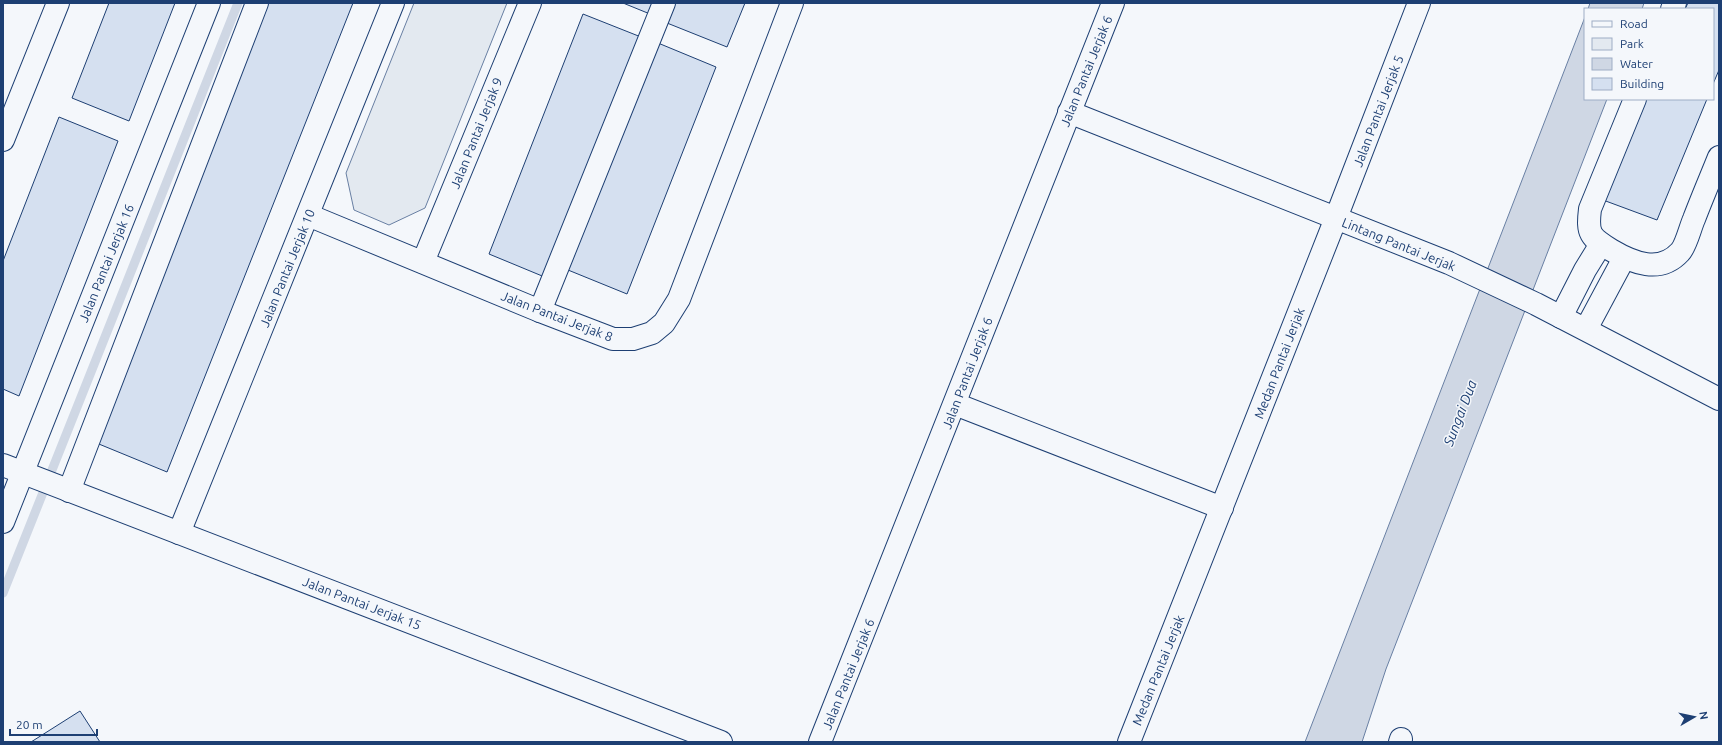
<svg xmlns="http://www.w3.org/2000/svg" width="1722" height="745" font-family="Ubuntu,sans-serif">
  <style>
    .green { fill: #e3e9f0; stroke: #687fa3 }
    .water { fill: #cfd7e4; stroke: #687fa3 }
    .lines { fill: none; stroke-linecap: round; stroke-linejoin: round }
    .stream { stroke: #cfd7e4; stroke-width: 9 }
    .building { fill: #d5e0f0; stroke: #1d3f73 }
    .minor-casing { stroke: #1d3f73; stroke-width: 24 }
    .minor { stroke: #f4f7fb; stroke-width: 22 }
    .labels { text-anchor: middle; stroke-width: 3; stroke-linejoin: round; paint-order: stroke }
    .street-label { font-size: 13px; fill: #1d3f73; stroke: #f4f7fb }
    .water-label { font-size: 14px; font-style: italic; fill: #1d3f73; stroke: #f4f7fb }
  </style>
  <rect width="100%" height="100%" fill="#f4f7fb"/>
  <polygon class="green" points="414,3 507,3 425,208 389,225 354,210 346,173"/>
  <g class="water">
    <polygon points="1590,3 1644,3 1642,9 1588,9"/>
    <polygon points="1585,17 1585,99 1607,99 1386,669 1362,742 1305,742"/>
  </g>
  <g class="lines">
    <polyline class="stream" points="3,593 238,3"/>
  </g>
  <g class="building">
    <polygon points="109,3 175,3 129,121 72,98"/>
    <polygon points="268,3 353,3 167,472 94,442"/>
    <polygon points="623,3 654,3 650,14"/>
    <polygon points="675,3 745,3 727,47 667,23"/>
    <polygon points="1688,3 1719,3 1719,70 1713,84 1713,9 1685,9"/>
    <polygon points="583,14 641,37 547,278 489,254"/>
    <polygon points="658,43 716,67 627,294 568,270"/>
    <polygon points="1646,99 1707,99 1657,220 1603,200"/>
    <polygon points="59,117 118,141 19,396 3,389 3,261"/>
    <polygon points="80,711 100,742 31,742"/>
  </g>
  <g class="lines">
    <defs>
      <g id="minor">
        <polyline points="1672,9 1675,3"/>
        <path d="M1635 99 1590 209C1587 234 1590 237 1611 250 1633 263 1660 274 1680 252 1686 246 1690 228 1694 219 1702 198 1711 177 1719 157"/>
        <polyline points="1069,112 1449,263 1536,304 1719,399"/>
        <polyline points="3,140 58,3"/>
        <polyline points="308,215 540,311 613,339 633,339 652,333 664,323 679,299 792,3"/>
        <polyline points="423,262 530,3"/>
        <polyline points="540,311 664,3"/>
        <polyline points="1561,317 1585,270 1601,244"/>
        <polyline points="1586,329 1624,258"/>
        <polyline points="955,404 1222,508"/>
        <polyline points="3,465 721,742"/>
        <polyline points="69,491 257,3"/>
        <polyline points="3,522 209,3"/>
        <polyline points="179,533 393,3"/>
        <polyline points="820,742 1113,3"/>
        <polyline points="1129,742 1336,218 1419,3"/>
        <polyline points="1400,742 1401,739"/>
      </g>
    </defs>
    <use href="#minor" class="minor-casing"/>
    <use href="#minor" class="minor"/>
  </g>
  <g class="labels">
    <g class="street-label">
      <text transform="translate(1086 71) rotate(-68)" y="5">Jalan Pantai Jerjak 6</text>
      <text transform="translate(1378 111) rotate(-69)" y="5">Jalan Pantai Jerjak 5</text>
      <text transform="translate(476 133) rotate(-68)" y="5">Jalan Pantai Jerjak 9</text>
      <text transform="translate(1399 244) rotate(22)" y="5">Lintang Pantai Jerjak</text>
      <text transform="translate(106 263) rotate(-68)" y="5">Jalan Pantai Jerjak 16</text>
      <text transform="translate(287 268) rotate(-68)" y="5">Jalan Pantai Jerjak 10</text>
      <text transform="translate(557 316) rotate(21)" y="5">Jalan Pantai Jerjak 8</text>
      <text transform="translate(1279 363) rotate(-69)" y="5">Medan Pantai Jerjak</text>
      <text transform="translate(967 373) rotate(-69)" y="5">Jalan Pantai Jerjak 6</text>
      <text transform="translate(362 603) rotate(21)" y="5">Jalan Pantai Jerjak 15</text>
      <text transform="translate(1158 670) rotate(-68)" y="5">Medan Pantai Jerjak</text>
      <text transform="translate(848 674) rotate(-68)" y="5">Jalan Pantai Jerjak 6</text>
    </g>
    <g class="water-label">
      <text transform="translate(1460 413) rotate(-69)" y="5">Sungai Dua</text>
    </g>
  </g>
  <rect width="1722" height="745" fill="none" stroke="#1d3f73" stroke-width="8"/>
  <rect x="1584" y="8" width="130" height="92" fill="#f4f7fb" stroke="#9eadc5"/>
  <rect x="1592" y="21" width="20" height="6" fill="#f4f7fb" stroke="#9eadc5"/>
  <text x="1620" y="28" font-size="12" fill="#1d3f73">Road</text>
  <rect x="1592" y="38" width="20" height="12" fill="#e3e9f0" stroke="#9eadc5"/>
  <text x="1620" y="48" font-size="12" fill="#1d3f73">Park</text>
  <rect x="1592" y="58" width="20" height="12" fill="#cfd7e4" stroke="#9eadc5"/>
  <text x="1620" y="68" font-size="12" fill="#1d3f73">Water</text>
  <rect x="1592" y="78" width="20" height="12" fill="#d5e0f0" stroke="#9eadc5"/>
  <text x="1620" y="88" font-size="12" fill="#1d3f73">Building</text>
  <g transform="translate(1694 717) rotate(81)" stroke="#f4f7fb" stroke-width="3" paint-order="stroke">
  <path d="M0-3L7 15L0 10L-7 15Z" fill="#1d3f73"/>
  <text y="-6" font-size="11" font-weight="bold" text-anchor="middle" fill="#1d3f73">N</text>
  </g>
  <path d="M10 729v6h87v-6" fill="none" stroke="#1d3f73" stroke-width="2"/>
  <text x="16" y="729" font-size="12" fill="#1d3f73" stroke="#f4f7fb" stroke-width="3" paint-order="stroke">20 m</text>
</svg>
